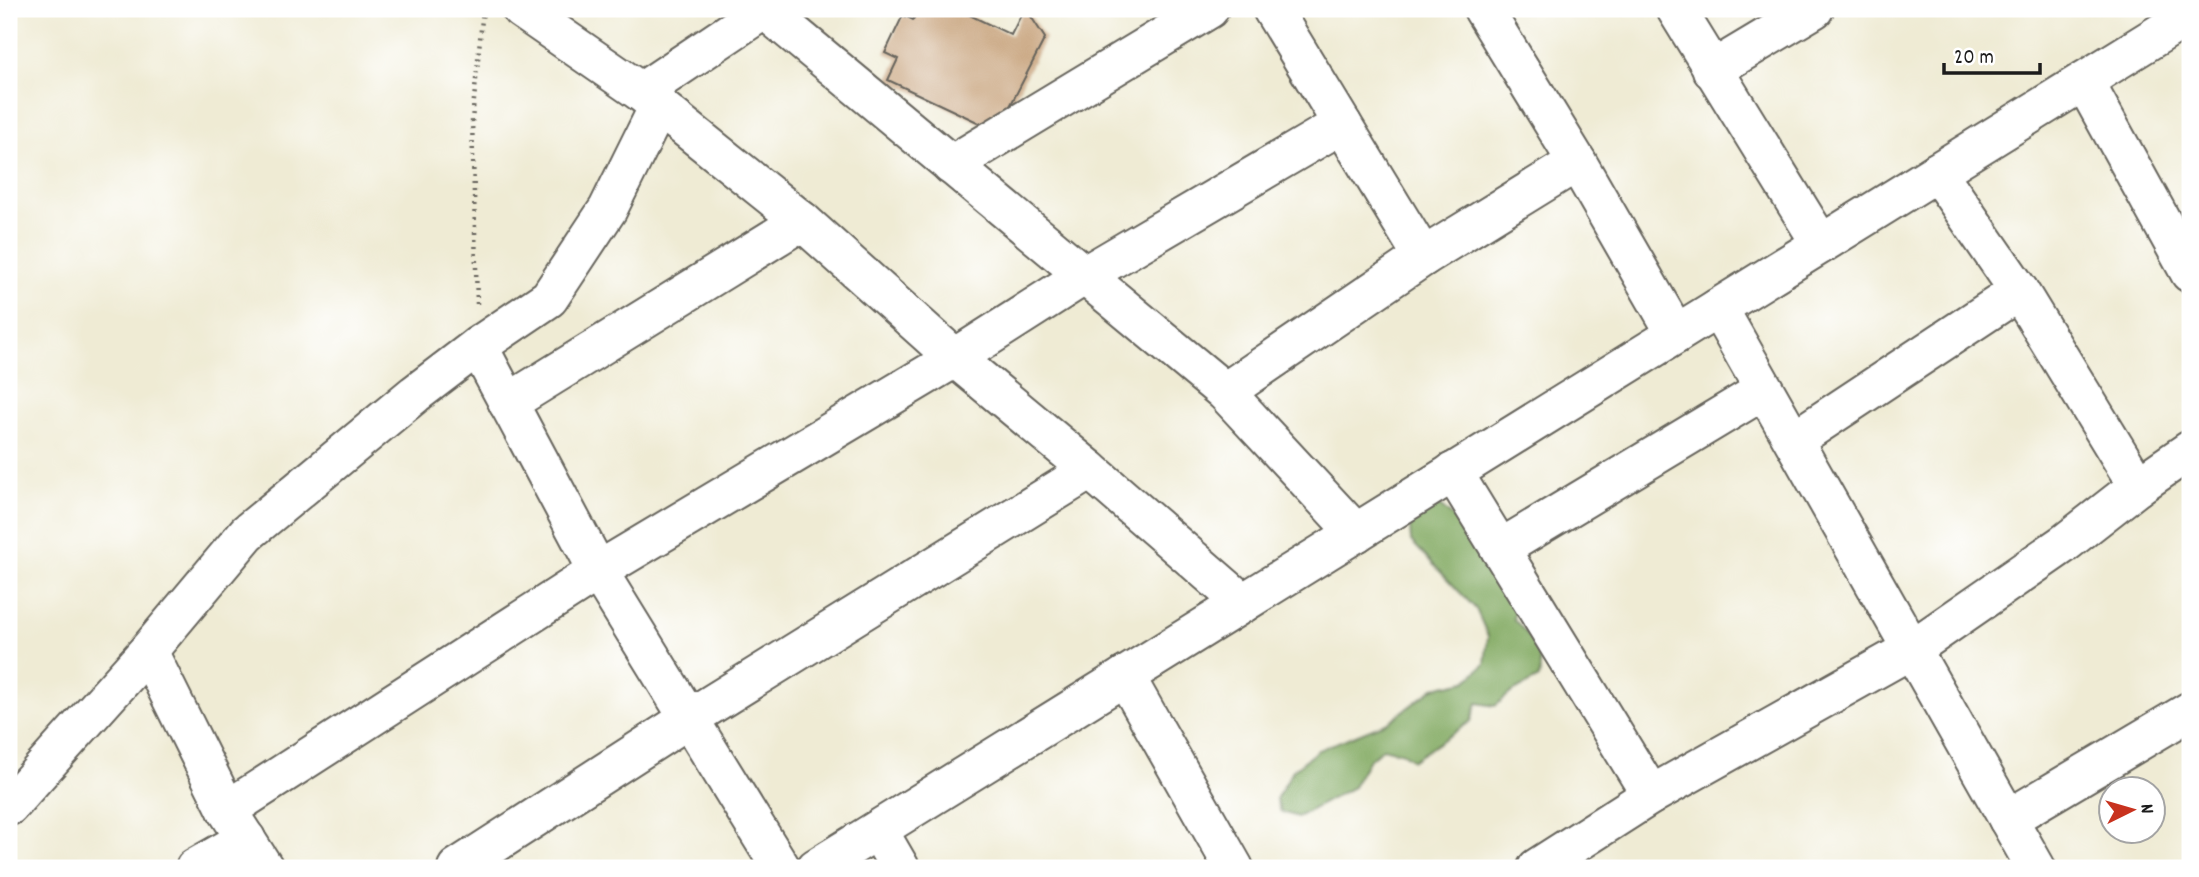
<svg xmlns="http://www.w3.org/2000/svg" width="2199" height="877" font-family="Dekko,sans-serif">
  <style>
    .forest { fill: #80a85f; stroke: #4e623e; stroke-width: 2 }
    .building { fill: #c7a37b }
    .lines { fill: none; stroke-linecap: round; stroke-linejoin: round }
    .minor-casing { stroke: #66645c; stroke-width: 42 }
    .path { stroke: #66645c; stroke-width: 4.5; stroke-dasharray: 2 5; stroke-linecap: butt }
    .minor { stroke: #fff; stroke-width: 38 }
  </style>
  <rect width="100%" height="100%" fill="#fff"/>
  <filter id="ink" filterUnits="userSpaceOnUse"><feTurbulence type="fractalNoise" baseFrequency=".0143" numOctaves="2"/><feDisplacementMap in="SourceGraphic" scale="14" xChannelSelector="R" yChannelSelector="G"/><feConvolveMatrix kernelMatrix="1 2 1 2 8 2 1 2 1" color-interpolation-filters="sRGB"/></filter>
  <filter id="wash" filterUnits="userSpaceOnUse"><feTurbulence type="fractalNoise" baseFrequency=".00686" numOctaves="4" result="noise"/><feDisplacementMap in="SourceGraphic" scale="28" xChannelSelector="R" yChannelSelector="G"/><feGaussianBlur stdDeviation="1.57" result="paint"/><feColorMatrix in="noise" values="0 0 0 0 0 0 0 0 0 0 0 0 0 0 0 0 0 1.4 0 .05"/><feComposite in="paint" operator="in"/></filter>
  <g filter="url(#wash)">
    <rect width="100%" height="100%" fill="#efebd4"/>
    <path class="forest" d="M1440 506C1453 516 1485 549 1491 564 1494 571 1490 578 1496 585 1511 600 1520 592 1513 619 1530 634 1544 656 1539 678L1512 692 1495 706 1477 703 1471 721 1413 760 1403 753 1383 748 1368 761 1353 787 1298 817 1281 812 1276 799 1293 770 1318 750 1390 721 1434 688 1466 681 1485 664 1488 636 1476 609 1411 541 1409 516 1422 508Z"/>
    <g id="blocks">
      <polygon class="building" points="918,9 957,9 1011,35 1024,9 1026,9 1045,38 1005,116 990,128 888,80 898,59 885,53 903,15 913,20"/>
    </g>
  </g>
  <g filter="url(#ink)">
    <use href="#blocks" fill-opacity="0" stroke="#66645c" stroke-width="2"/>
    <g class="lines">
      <defs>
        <g id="minor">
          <polyline points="521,9 641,92 802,221 955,358 1090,470 1243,603"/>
          <polyline points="764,9 1225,392 1356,533"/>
          <polyline points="1272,9 1423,257"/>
          <polyline points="1483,9 1577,162 1676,334"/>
          <polyline points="1676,9 1821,244"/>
          <polyline points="1712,70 1814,9"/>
          <polyline points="2084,81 2190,273"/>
          <polyline points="641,92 765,9"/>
          <polyline points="951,165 1209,9"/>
          <polyline points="1937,172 2019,291 2138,486"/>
          <polyline points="1718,308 2036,868"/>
          <polyline points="478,346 598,571 781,868"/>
          <polyline points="1225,392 1423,257 1577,162"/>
          <polyline points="508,403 802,221"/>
          <polyline points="1794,440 2019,291"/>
          <polyline points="1453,472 1651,795"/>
          <polyline points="1500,549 1764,390"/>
          <polyline points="148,651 227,810 264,868"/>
          <polyline points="1125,676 1234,868"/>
          <polyline points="9,806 148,651 247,533 415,394 478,346 549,298 608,209 659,106"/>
          <polyline points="227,810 598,571 955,358 1085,275 1342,124"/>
          <polyline points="2008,819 2190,711"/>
          <polyline points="878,830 900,868"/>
          <polyline points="195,868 246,839"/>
          <polyline points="457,868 688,719 1090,470"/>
          <polyline points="816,868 2190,15"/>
          <polyline points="1537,868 1651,795 1912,649 2065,543 2138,486 2190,450"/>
        </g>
      </defs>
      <use href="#minor" class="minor-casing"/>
      <polyline class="path" points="477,304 472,120 483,9"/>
      <use href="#minor" class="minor"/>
    </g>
  </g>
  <rect width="2199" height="877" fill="none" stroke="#fff" stroke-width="35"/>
  <g transform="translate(2132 810) rotate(85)"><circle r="33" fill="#ffffff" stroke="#a4a4a4" stroke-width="2"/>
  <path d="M0-5L12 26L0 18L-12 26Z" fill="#c8321e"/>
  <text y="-10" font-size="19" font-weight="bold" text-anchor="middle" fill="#1c1c1c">N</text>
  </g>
  <path d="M1944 63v10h96v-10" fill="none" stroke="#1c1c1c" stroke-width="3.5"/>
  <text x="1954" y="63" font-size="21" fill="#1c1c1c" stroke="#ffffff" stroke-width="5" paint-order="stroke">20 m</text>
</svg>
